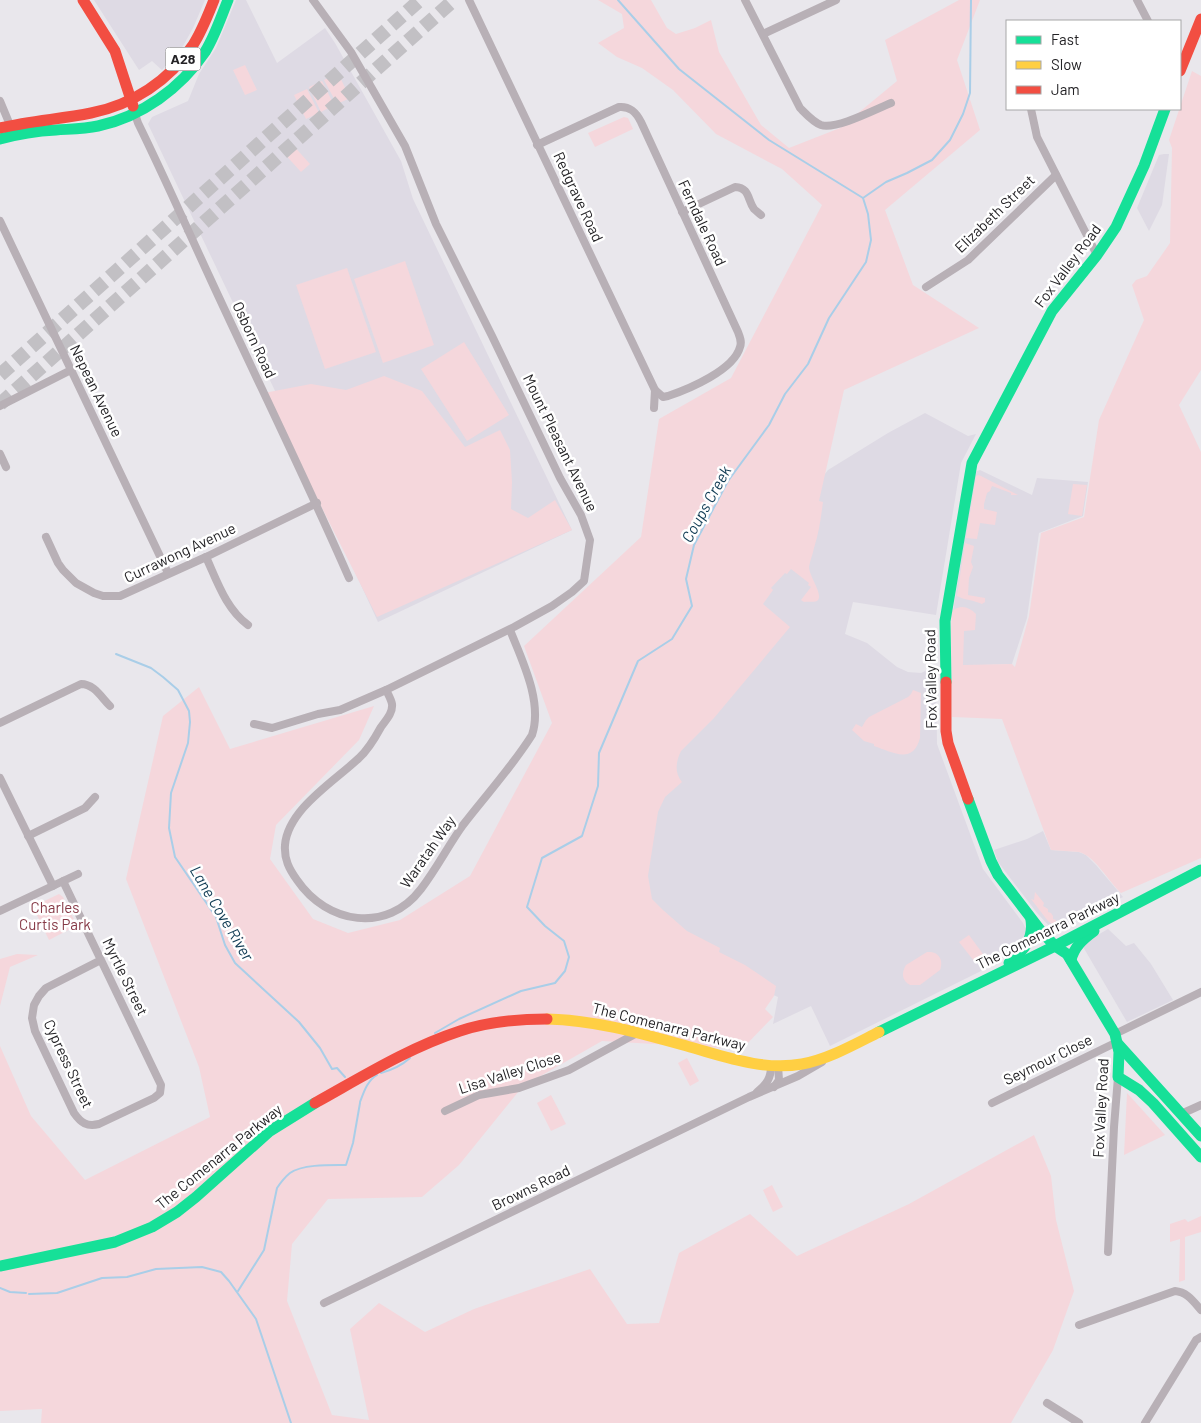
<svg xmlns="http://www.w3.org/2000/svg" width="1201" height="1423" font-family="Barlow,sans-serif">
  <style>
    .built { fill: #dedae4 }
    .green { fill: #f5d7dc }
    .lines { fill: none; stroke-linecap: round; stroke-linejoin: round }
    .stream { stroke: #a9cee8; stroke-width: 2 }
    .highway-tunnel { stroke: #c2c0c4; stroke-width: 14; stroke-dasharray: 14 7; stroke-linecap: butt }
    .street { stroke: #b8b0b6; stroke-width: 8 }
    .fast { stroke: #16e098; stroke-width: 11 }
    .slow { stroke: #ffcf43; stroke-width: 11 }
    .jam { stroke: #f24e42; stroke-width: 11 }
    .labels { text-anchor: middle; stroke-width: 5; stroke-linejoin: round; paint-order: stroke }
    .shield { fill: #fff; stroke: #666567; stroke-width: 1 }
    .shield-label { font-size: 14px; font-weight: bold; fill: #242326 }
    .street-label { font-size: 15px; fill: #242326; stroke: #fff }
    .park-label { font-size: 15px; fill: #863946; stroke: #fff }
    .water-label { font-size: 16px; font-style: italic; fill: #0f3a53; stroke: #fff }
  </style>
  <rect width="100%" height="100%" fill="#e9e7ec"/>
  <g class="built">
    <polygon points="94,0 205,0 193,28 183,46 173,58 162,70 152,61 139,70"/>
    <polygon points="236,0 246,0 277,63 325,28 335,43 401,161 413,199 572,530 378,622 325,507 276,393 148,124 152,117 188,101 199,74 216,48"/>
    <polygon points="1164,154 1169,154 1162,205 1149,231 1137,208 1159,155"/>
    <polygon points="925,413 968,436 976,434 961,463 936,615 853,602 845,634 867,643 897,667 908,672 921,673 936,666 937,744 983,869 1023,923 1027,931 1023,943 1013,951 1003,958 979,972 830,1046 811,1006 773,1024 778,997 683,956 622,849 754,606 790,519 828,470 888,433"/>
    <polygon points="980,470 1032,495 1037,478 1088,482 1083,516 1039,533 1027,618 1012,664 952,666 952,617 975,472"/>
    <polygon points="1043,831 1051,850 1079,852 1086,855 1096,865 1123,897 1058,929 1051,928 1037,913 998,862 994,850 1027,839"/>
    <polygon points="1108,929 1126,946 1134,943 1151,964 1173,1000 1127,1022 1082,945 1084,943"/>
  </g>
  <g class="green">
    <path d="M598 0H651L667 28 676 34 695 28 711 20 719 52 761 125 789 148 840 128 897 81 885 40 959 0H980L957 60 980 130 885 210 913 285 979 328 844 390 819 501 823 502C821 517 819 533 814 548 813 554 810 560 809 567 809 576 823 594 818 600 816 603 808 601 804 602L801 600 811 587 808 585 809 583 791 569 787 574 785 573 771 588 773 590 763 604 790 627 714 718 681 751C676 762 674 772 682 782L665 797 658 812 648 876 652 899 663 910 687 931 720 948 719 952 745 965 776 986 774 996 765 1009 773 1017 742 1049 602 1041 523 1086 459 1165 422 1197 328 1199 292 1244 287 1301 332 1415 369 1420 350 1329 379 1303 425 1332 474 1309 590 1269 627 1324 659 1323 679 1253 750 1214 797 1256 909 1204 1034 1135 1051 1176 1056 1220 1074 1291 1053 1350 1011 1423H41L42 1409 0 1411V1046L31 1116 85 1180 210 1117 199 1067 126 879 163 716 199 687 230 749 374 706 359 740 276 825 270 859 313 919 348 933 400 920 470 876 552 723 524 646 641 537 659 419 731 378 822 205 782 169 716 134 673 90 642 68 617 57 598 43 624 28 622 14Z"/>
    <polygon points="245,65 257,90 245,95 233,70"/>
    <path d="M1192 71 1201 76V370L1179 405 1201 452V858L1121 893C1109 882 1095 856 1079 852 1070 851 1060 851 1051 850L1002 719 952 717 951 628 952 611C961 604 969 607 976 614L975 630 964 631 963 665 1012 664 1015 667 1029 616 1041 533 1084 517 1099 420 1144 320 1132 285 1136 280 1147 276 1170 243 1172 148 1169 140Z"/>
    <polygon points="338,73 350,98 337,104 324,80"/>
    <polygon points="322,81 334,105 321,112 309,87"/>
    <polygon points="307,89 319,113 306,119 294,95"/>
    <polygon points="624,117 628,118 633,129 595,147 588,133"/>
    <polygon points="291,143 310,164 301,172 282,151"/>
    <polygon points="405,261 434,345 383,363 354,279"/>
    <polygon points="347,268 376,352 325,369 296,285"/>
    <polygon points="464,342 509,415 467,441 421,369"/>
    <polygon points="384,376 422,391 465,447 500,430 510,450 512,482 511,509 528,518 555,500 572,530 377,617 264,393 311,384 346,390"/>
    <polygon points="979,475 1018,495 1011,495 1011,493 992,486 990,491 987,493 984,504 984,509 997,512 995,525 980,523 977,539 966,538 976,476"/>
    <polygon points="1073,484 1087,485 1082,516 1068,514"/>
    <path d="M965 543 974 546 971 562 973 567 969 578 968 595 985 598V602L982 604C974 600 964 600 957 596Z"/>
    <path d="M913 690 921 693 920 738C913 765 892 752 874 746V744L864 741 852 730 856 724 862 727 866 720 869 717 908 697 911 694Z"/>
    <polygon points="1035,892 1044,903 1043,906 1048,909 1048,912 1051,913 1053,916 1053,919 1056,920 1055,926 1048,921 1031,899 1034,900"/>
    <polygon points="59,894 63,897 76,924 74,927 49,940 34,909 36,905"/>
    <polygon points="969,935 983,954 974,961 959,942"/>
    <path d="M927 952C938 951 944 959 940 970L920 985H910C902 981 901 973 906 965Z"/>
    <polygon points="17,954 38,955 10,967 0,1006 0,959"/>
    <polygon points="687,1058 699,1081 690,1086 678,1063"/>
    <polygon points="1127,1093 1165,1135 1124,1155"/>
    <polygon points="551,1095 566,1124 551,1131 537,1103"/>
    <polygon points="772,1185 783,1207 773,1212 763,1190"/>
    <polygon points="1201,1216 1201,1232 1185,1237 1185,1280 1179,1282 1180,1239 1170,1242 1170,1224 1185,1219 1188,1222"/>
  </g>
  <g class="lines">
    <g class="stream">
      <polyline points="618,0 679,69 769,140 863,198"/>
      <polyline points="116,654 151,668 163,677 178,690 189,711 190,722 188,743 171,793 169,828 175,857 216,917 225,945 235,963 299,1022 320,1048 332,1069 337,1068 345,1077"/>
      <polyline points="435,1033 459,1019 521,991 555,983 565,971 569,957 564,941 545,926 527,907 542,858 582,836 598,786 599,753 638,661 672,639 692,606 686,579 694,545 728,481 769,425 785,394 808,364 829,318 866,262 871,240 868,214 863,198 886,182 907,173 932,160 950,140 963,114 970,93 971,0"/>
      <path d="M381 1073C392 1070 401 1066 410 1058"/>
      <path d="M360 1102C364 1092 367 1081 377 1075"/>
      <polyline points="0,1288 10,1292 26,1293"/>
      <path d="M238 1291 264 1250 277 1188C281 1182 285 1177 290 1173 303 1164 331 1165 346 1165L353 1143 360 1103"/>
      <polyline points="29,1294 57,1293 102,1278 127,1277 156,1269 202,1267 221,1272 229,1281 256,1319 291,1423"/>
    </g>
    <g class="highway-tunnel">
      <polyline points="0,375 420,0"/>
      <polyline points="0,404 454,0"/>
    </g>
    <g class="street">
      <polyline points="469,0 655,390 654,408"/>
      <path d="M745 0 800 108C806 114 813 122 821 125 836 130 876 109 891 103"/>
      <polyline points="1137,0 1148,21"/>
      <polyline points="763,34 836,0"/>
      <polyline points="0,101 10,125"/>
      <polyline points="1031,109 1037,137 1097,255"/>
      <path d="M135 114 138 123C163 174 186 226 210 278 256 378 305 477 349 578"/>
      <path d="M537 145 619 107C630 106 636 112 641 122L738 332C740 337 742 342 740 347 734 370 689 389 668 396L663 397 655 390"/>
      <path d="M682 212 735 187C750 188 747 199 754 209 755 210 760 214 761 215"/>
      <polyline points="0,221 168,573"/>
      <polyline points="926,287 968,260 1056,175"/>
      <polyline points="0,406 71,370"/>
      <polyline points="0,454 6,467"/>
      <polyline points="46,537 58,563 63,570 76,583 94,593 103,596 120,596 206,557 317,503"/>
      <path d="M206 557C217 581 226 609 248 625"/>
      <path d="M386 690C388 694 391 699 392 704 393 713 386 720 381 727 375 738 368 750 359 758 335 781 288 809 285 845 284 859 289 869 297 880 327 924 387 934 421 889 437 868 448 846 463 825 486 795 512 767 532 735 543 702 522 660 510 630"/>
      <path d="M0 723 81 684C94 684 101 697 110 706"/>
      <polyline points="254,724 272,728 318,714 340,710 386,690 514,627 552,606 572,592 584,581 590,540 581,515 560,478 492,336 436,224 405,146 351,52 313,0"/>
      <polyline points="0,778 53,886"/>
      <polyline points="28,836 85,808 95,797"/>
      <path d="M63 881 161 1085 160 1093 154 1098 99 1124C87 1127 81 1123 74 1113L35 1031 32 1018 34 1005 39 996 46 988 101 960"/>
      <polyline points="0,911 78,874"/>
      <polyline points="1115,1034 1201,992"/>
      <polyline points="774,1087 779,1080 778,1066"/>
      <path d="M757 1092C767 1084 771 1078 771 1066"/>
      <polyline points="992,1103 1117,1042"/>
      <polyline points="445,1111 479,1095 519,1088 569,1070 637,1033"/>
      <polyline points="1181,1114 1201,1105"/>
      <polyline points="1108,1252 1114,1127 1118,1077"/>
      <polyline points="324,1303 749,1097 798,1076 822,1062"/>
      <path d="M1079 1325 1175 1291C1187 1292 1193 1301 1201 1310"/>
      <polyline points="1047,1403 1079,1423"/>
      <polyline points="1145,1423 1196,1340 1201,1337"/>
    </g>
    <g class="fast">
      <path d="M0 139C18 134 37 131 56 130 70 129 84 129 98 126 141 117 181 88 205 52 215 36 221 17 228 0"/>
      <polyline points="946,682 945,621 972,463 1052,311 1097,255 1116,227 1144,166 1165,109"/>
      <polyline points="968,799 991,861 998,875 1041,931 1055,946 1067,954 1115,1034 1119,1052 1118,1077 1139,1090 1153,1103 1201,1157"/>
      <path d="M1071 960C1074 947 1083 939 1094 931"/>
      <path d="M1009 963C1023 951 1034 940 1031 920"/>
      <polyline points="879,1032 1055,946 1201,870"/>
      <polyline points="1118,1044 1201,1136"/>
      <polyline points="0,1266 115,1242 152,1227 177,1212 196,1197 270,1131 315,1103"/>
    </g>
    <path class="slow" d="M547 1019C596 1020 643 1034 690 1047 726 1057 764 1071 802 1064 829 1059 855 1044 879 1032"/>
    <g class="jam">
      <polyline points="83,0 115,51 133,106"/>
      <polyline points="1180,71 1201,19"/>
      <path d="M0 128C30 121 61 119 91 113 132 105 169 81 193 45 202 31 208 15 214 0"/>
      <polyline points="946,682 946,731 948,743 968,799"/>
      <path d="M315 1103C362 1077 408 1048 460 1031 487 1022 519 1019 547 1019"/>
    </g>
  </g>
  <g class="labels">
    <rect class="shield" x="165.5" y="47.5" width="35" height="23" rx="4"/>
    <g class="shield-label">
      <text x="183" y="64">A28</text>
    </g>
    <g class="street-label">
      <text transform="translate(578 197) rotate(65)" y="5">Redgrave Road</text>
      <text transform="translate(995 214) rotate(-44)" y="5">Elizabeth Street</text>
      <text transform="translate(702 223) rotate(65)" y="5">Ferndale Road</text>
      <text transform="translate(1068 266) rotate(-53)" y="5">Fox Valley Road</text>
      <text transform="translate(254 340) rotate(65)" y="5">Osborn Road</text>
      <text transform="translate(96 391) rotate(64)" y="5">Nepean Avenue</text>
      <text transform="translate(560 443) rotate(64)" y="5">Mount Pleasant Avenue</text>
      <text transform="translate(180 553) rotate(-25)" y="5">Currawong Avenue</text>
      <text transform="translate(931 679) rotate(-91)" y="5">Fox Valley Road</text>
      <text transform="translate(428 852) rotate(-55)" y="5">Waratah Way</text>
      <text transform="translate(1048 931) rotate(-26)" y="5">The Comenarra Parkway</text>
      <text transform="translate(125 977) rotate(64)" y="5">Myrtle Street</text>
      <text transform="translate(669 1027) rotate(14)" y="5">The Comenarra Parkway</text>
      <text transform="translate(1048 1060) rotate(-26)" y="5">Seymour Close</text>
      <text transform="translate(68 1064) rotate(65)" y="5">Cypress Street</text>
      <text transform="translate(510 1073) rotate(-18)" y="5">Lisa Valley Close</text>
      <text transform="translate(1101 1108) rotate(-87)" y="5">Fox Valley Road</text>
      <text transform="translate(219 1157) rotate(-39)" y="5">The Comenarra Parkway</text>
      <text transform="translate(531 1188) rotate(-26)" y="5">Browns Road</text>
    </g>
    <g class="park-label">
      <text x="55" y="913">Charles<tspan x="55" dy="17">Curtis Park</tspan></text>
    </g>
    <g class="water-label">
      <text transform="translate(706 504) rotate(-61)" y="6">Coups Creek</text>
      <text transform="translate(222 913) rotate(59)" y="6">Lane Cove River</text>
    </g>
  </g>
  <rect x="1006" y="20" width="175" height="90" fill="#ffffff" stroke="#a7a7a8"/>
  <rect x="1016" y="36" width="25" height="8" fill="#16e098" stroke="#a7a7a8"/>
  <text x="1051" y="45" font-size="15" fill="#242326">Fast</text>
  <rect x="1016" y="61" width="25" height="8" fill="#ffcf43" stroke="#a7a7a8"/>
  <text x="1051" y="70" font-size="15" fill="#242326">Slow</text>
  <rect x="1016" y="86" width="25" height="8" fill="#f24e42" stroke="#a7a7a8"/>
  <text x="1051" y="95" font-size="15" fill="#242326">Jam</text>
</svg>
